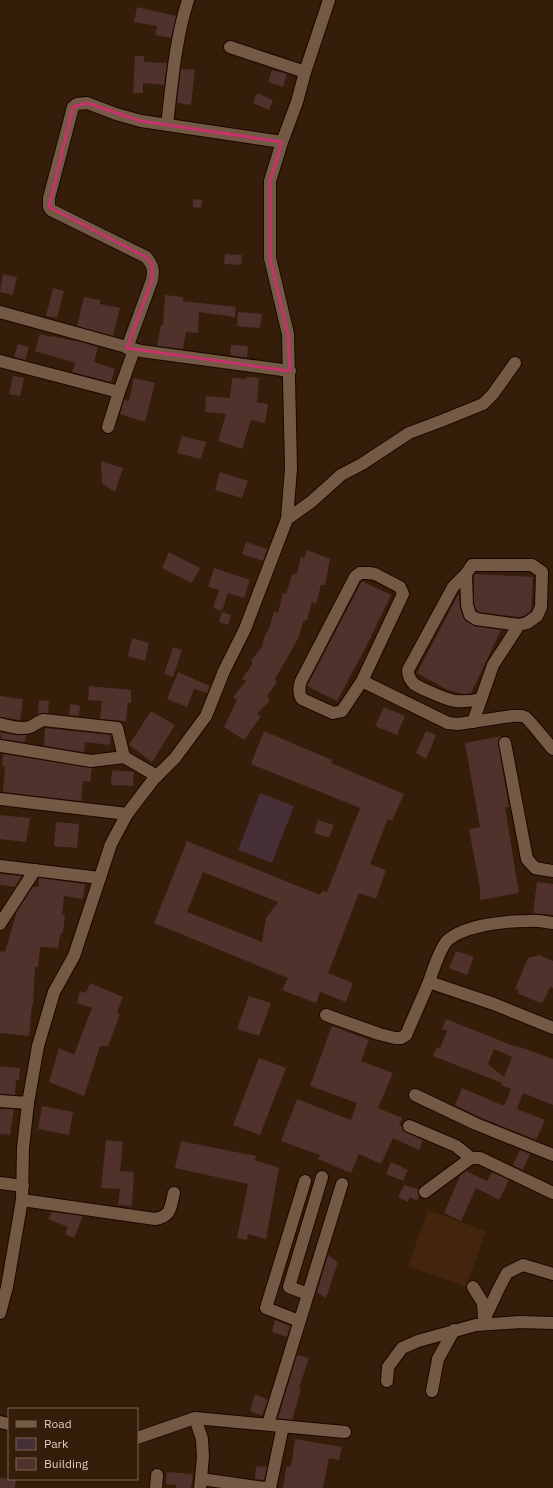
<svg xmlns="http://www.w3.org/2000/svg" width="553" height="1488" font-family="'IBM Plex Sans',sans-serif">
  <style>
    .built { fill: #42250c }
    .green { fill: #462f36 }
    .building { fill: #50312c; fill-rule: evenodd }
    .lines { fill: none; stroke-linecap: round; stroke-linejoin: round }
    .street-casing { stroke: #1b0700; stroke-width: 14 }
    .street { stroke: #745944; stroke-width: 12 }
    .marked { fill: none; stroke: #c6336b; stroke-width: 3; stroke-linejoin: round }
  </style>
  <rect width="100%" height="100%" fill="#341d09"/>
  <polygon class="built" points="428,1210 486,1231 466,1287 408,1266"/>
  <polygon class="green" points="260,793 294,806 272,863 238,850"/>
  <g class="building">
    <polygon points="137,7 176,16 171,38 155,35 157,26 134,22"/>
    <polygon points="135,56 144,56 144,62 167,63 164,85 143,83 143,93 133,93"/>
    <polygon points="181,69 195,70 191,105 177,103"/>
    <polygon points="272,70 287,74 283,87 268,82"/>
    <polygon points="257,93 273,100 269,110 253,103"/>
    <polygon points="193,199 202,200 201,208 193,207"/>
    <polygon points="225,254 242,255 241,265 224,264"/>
    <polygon points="3,274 17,277 13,295 0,292"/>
    <polygon points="53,288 64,291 57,318 46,316"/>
    <polygon points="165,295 183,297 183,301 236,307 235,317 199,312 198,333 186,332 183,349 157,346 161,325 163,325"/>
    <polygon points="84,297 101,300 100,304 120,308 113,336 77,326"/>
    <polygon points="238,312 262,314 260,328 237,326"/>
    <polygon points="40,334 51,337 52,336 74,341 74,340 98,347 94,362 115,369 111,382 72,372 75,363 35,351"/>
    <polygon points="18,344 29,347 25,360 14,357"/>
    <polygon points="231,345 248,346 247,358 230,355"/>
    <polygon points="13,376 24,378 20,396 9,394"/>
    <polygon points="246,377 259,378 257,402 268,404 265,423 251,420 242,449 218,441 226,414 205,412 206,396 230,398 232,378 246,379"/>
    <polygon points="134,378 155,383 145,422 120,414 124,400 129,401"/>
    <polygon points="182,436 206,442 201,459 177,453"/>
    <polygon points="101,461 123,468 115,492 102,483"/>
    <polygon points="220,472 248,481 242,498 215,490"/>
    <polygon points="246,542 267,549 263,561 242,554"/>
    <polygon points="307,550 330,559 325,585 321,585 316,604 312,602 307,620 303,621 299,637 275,679 277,682 267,696 270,700 257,714 261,716 244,740 224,727 237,700 233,697 246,681 242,679 253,663 251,661 262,646 265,635 269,629 274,611 278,613 283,593 286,594 292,575 297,573 301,556 304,558"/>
    <polygon points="169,552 200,568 192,583 162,568"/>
    <polygon points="214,568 250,580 244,598 228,593 222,611 213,608 219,590 208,587"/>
    <polygon points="475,574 533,577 531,611 524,616 519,617 479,612 476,610 474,604 474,576"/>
    <polygon points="362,581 391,595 366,647 337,701 307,686"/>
    <polygon points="458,595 459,595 460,607 463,617 466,621 475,626 501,630 471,693 468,694 462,694 446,689 417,673"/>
    <polygon points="222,612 231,615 228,625 219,622"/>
    <polygon points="132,638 149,643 145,661 128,656"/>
    <polygon points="173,647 182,650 173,677 164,674"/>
    <polygon points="178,672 210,686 207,693 194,689 187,707 167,699"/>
    <polygon points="89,686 131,690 131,703 128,703 126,721 100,719 102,701 88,700"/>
    <polygon points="0,696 23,699 20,720 0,717"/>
    <polygon points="39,700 49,701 48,713 38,714"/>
    <polygon points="70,704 80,706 79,716 69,715"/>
    <polygon points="384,707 405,716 397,735 375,726"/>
    <polygon points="151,711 175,725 152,762 129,745"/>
    <polygon points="45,728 111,735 110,745 85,742 84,752 44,746"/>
    <path d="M264 731 332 760 331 763 404 794 392 821 388 819 370 864 386 870 376 899 359 893 328 973 353 983 346 1002 320 992 316 1003 282 990 288 978 154 923 187 841 320 895 322 891 327 892 360 808 251 764ZM203 872 278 902 266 918 262 942 187 912Z"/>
    <polygon points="426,731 436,735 426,759 416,753"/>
    <polygon points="0,732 14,735 26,735 25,742 1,739"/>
    <polygon points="502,736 498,740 498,744 509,807 505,807 519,893 480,900 480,888 469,829 480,827 465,743"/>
    <polygon points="3,754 92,768 90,782 83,781 81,801 3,792 5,766 2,766"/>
    <polygon points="112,770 134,772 133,786 111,785"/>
    <polygon points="0,815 30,818 26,842 0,839"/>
    <polygon points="318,820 334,825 329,838 314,833"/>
    <polygon points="56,822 79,824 77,848 54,846"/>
    <polygon points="0,874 21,876 20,879 15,887 0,885"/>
    <polygon points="39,878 85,884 83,899 64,896 62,915 65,915 63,932 60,936 58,948 40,947 38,967 35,967 33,1005 32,1005 29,1036 0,1033 0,951 5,952 17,911 33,887 39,887"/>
    <polygon points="537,882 553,884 553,915 533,913"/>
    <polygon points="456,951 474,957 467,975 449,968"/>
    <polygon points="539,955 553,961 553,988 550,987 543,1002 541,1001 540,1003 517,993 519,990 515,989 528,958"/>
    <polygon points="90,983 123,997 117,1012 120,1014 108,1046 100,1046 84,1096 49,1082 59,1048 74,1055 92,1008 77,1003 80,991 86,993"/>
    <polygon points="249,996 271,1003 259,1036 237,1029"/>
    <path d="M446 1019 516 1047 517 1046 553 1059V1105L523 1093 517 1109 545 1120 536 1140 482 1118 455 1105 462 1088 504 1106 511 1089 501 1085 502 1083 433 1056 437 1047 440 1048 447 1031 442 1029ZM494 1049 512 1057 504 1077 488 1064Z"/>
    <polygon points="332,1026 369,1040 361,1061 393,1073 378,1108 402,1118 399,1125 402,1126 403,1131 423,1140 419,1150 393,1138 381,1164 359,1154 351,1173 318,1159 320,1155 281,1141 297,1099 351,1120 357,1103 310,1086"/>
    <polygon points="259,1058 286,1068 260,1135 233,1125"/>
    <polygon points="0,1066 20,1068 19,1080 16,1080 15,1095 0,1094"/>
    <polygon points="42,1106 73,1112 69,1135 38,1129"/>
    <polygon points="0,1109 14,1109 10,1135 0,1134"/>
    <polygon points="106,1140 123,1142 120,1171 134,1172 132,1206 118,1205 120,1189 101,1188"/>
    <polygon points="181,1141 256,1156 255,1160 279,1168 266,1239 248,1234 247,1240 237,1238 248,1184 175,1168"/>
    <polygon points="520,1150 530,1154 523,1170 513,1165"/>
    <polygon points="391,1162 408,1170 403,1181 386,1174"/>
    <polygon points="466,1171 487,1181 492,1172 509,1180 499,1200 476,1188 461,1221 444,1213 460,1176"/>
    <polygon points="404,1185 418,1189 419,1196 417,1201 410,1197 408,1202 398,1197"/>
    <polygon points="52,1212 83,1216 74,1238 65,1234 68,1227 48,1219"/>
    <polygon points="328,1255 338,1262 326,1298 317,1292"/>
    <polygon points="275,1320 290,1326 287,1337 272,1332"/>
    <polygon points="297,1355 309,1358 299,1388 301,1389 292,1420 278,1418"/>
    <polygon points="255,1394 268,1400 262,1416 250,1411"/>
    <polygon points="295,1439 342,1447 339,1460 329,1458 323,1488 283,1488 286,1467 291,1467"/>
    <polygon points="256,1466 267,1467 264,1480 255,1479"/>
    <polygon points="167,1472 193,1474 191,1488 176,1488 176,1485 166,1484"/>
    <polygon points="0,1478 16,1479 15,1488 0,1488"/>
  </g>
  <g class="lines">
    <defs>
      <g id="street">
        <polyline points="230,47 305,72"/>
        <path d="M167 125C172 83 175 41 188 0"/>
        <polyline points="0,312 141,351 290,371"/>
        <path d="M127 348 152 280C154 270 153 265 146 257L51 210 49 207V198L73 107 77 104 87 103 116 114 141 121 282 142"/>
        <polyline points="0,361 119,392 134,350"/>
        <polyline points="108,427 119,392"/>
        <polyline points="287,519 311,502 341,475 362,464 409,433 441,421 483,404 493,394 515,363"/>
        <path d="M466 574 453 587 408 670C408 676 410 680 414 684 420 688 449 701 456 701 465 702 472 701 481 699"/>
        <path d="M362 681 342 711 333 713 302 699C298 693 299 687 301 681L355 577 360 573H369L375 574 400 587 403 594 362 681 448 723 458 724 512 716C517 716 521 715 525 717 529 719 548 744 553 749"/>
        <polyline points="473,722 493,665 519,625 527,623 537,616 541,607 542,572 532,565 472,565 466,574 467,605 470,615 476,619 519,625"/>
        <path d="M0 724C9 726 20 730 30 727 35 725 38 721 44 720L117 728 124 757"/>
        <polyline points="505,743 527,859 535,868 553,871"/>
        <polyline points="0,746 91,761 124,757 157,776"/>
        <polyline points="0,799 127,814"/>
        <polyline points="0,866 100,878"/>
        <polyline points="0,924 35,870"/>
        <path d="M429 982C432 972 440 950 446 942 462 925 506 921 528 921 536 920 545 922 553 923"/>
        <polyline points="326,1015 379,1034 395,1038 401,1038 406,1035 429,982 494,1004 553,1028"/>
        <polyline points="415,1095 476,1124 553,1155"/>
        <polyline points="0,1101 28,1103"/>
        <polyline points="409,1126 456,1146 471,1158"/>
        <polyline points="0,1183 23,1186"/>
        <polyline points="425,1192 471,1158 480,1158 553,1193"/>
        <path d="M22 1200 155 1219C172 1216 170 1207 174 1193"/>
        <polyline points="473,1287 483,1303 484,1319"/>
        <polyline points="308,1294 289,1287 322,1177"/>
        <polyline points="0,1313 7,1287 22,1200 23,1148 28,1103 38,1046 54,992 74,956 111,844 127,814 153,780 175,758 206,716 224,671 245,629 287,519 291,468 288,334 270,258 270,181 282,142 297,102 305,72 329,0"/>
        <polyline points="484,1320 499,1288 507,1273 523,1265 553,1274"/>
        <polyline points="299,1321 266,1308 305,1181"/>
        <polyline points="387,1381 388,1367 402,1348 418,1341 476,1325 521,1322 553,1323"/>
        <polyline points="432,1391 438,1359 454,1330"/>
        <polyline points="195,1418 202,1439 203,1457 200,1488"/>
        <polyline points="0,1422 9,1424"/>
        <polyline points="268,1424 342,1184"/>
        <polyline points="137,1438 195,1418 345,1432"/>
        <polyline points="201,1479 265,1488"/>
        <polyline points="156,1488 157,1475"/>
        <polyline points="270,1488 283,1426"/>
      </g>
    </defs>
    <use href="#street" class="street-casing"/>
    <use href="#street" class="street"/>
  </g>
  <path class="marked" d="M87 103 141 121 282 142 270 181V258L288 334 290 371 127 348 152 280V264L146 257 49 207 73 107Z"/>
  <rect x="8" y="1408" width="130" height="72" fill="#341d09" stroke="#786453"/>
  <rect x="16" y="1421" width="20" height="6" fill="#745944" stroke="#786453"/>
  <text x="44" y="1428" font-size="12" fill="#decfc3">Road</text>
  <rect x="16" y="1438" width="20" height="12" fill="#462f36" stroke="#786453"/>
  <text x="44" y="1448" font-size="12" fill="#decfc3">Park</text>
  <rect x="16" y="1458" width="20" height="12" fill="#50312c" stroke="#786453"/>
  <text x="44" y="1468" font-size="12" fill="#decfc3">Building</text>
</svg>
